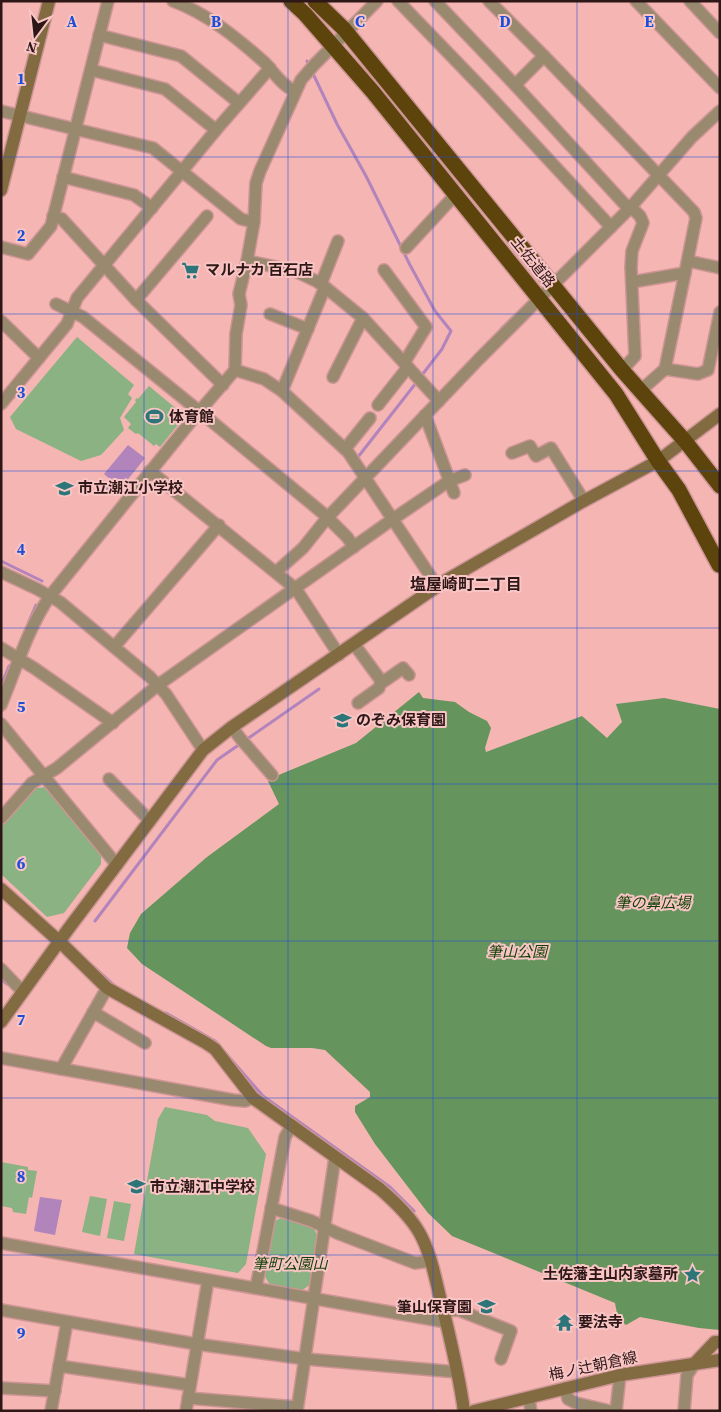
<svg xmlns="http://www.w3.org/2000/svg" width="721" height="1412" font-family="'Source Serif 4','Noto Sans JP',serif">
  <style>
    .green { fill: #8ab283 }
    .forest { fill: #65945d }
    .water { fill: #b284bc }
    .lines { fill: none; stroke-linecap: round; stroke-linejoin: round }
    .stream { stroke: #b284bc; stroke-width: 3 }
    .street-casing { stroke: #cc9594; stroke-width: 14 }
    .secondary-casing { stroke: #cc9594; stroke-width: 15 }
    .highway-casing { stroke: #cc9594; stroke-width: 18 }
    .street { stroke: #99896e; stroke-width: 11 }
    .secondary { stroke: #826a41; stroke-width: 12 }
    .highway { stroke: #5d430c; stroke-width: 15 }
    .grid { fill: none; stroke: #1d4ed8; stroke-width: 1; stroke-opacity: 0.55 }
    .labels { text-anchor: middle; stroke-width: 4; stroke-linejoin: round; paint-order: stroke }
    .street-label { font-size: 15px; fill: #2e1717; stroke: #f9c5c4 }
    .poi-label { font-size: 15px; font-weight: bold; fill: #2e1717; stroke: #f9c5c4; text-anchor: start }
    .park-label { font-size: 15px; font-style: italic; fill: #0e3f04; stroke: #f9c5c4 }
    .neighbourhood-label { font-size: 16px; font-weight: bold; fill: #2e1717; stroke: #f9c5c4 }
    .grid-label { font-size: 16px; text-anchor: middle; font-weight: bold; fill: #1d4ed8; stroke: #f9c5c4; stroke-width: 4; stroke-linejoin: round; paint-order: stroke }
  </style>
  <rect width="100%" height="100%" fill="#f4b5b3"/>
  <g class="green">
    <polygon points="77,337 134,385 128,394 132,398 120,418 124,430 101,455 81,461 16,429 10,417"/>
    <polygon points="149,386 185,416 160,447 156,444 154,446 138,433 136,434 128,428 131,424 124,417 136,402 135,400 137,398 138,399"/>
    <polygon points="49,787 101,851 101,864 64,913 47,917 1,874 1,826 36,788"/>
    <polygon points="165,1107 207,1115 215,1121 248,1128 266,1154 246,1264 238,1273 134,1254 158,1119"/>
    <polygon points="1,1162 28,1167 28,1170 37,1171 32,1198 29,1197 26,1214 13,1212 12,1208 1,1206"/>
    <polygon points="90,1196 107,1199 100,1236 82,1232"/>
    <polygon points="114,1201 131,1204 124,1241 107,1238"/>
    <polygon points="285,1216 313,1227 318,1237 311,1284 301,1291 270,1285 264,1275 273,1222"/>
  </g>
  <polygon class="forest" points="419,692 423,698 455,702 469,712 487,721 491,728 485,748 486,752 582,716 607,738 622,722 616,704 664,698 720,709 720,1330 699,1328 640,1317 626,1325 618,1319 615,1303 452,1236 428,1213 375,1144 355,1112 355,1106 370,1097 370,1092 325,1050 312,1048 271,1048 266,1046 142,964 127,948 130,933 141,914 207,857 279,804 268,781 281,774 356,743"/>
  <g class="water">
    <polygon points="128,445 145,458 121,488 104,474"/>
    <polygon points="101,478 113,488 108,494 96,484"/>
    <polygon points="40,1197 62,1200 55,1235 34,1231"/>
  </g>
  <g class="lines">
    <g class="stream">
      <polyline points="307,61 337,124 366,176 410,265 435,311 451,331 442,349 422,375"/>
      <polyline points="501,329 513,317"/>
      <polyline points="358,457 416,383"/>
      <polyline points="1,561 42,581"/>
      <polyline points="29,621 36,605"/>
      <polyline points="1,686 9,666"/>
      <polyline points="95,921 217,760 319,689"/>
      <polyline points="93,966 116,987"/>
      <polyline points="1,979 7,984"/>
      <polyline points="166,1013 215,1041 263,1096 390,1187 414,1211"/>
    </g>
    <defs>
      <g id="street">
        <path d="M173 1C208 14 237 38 264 62 274 72 282 86 295 91"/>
        <polyline points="398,1 484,90 611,227"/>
        <polyline points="435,1 515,85 629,209"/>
        <polyline points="489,1 544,56 694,212 696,218 685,273 632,282"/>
        <polyline points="636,1 720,88"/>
        <polyline points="690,1 720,33"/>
        <polyline points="99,35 181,56 239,103"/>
        <polyline points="91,70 165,89 216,130"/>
        <polyline points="515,85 544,56"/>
        <polyline points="1,111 153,148 241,219 254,222"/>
        <polyline points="63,177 134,195 152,208"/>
        <polyline points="53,216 62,219 136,300 223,385"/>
        <polyline points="1,247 28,254 51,226 108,1"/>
        <polyline points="406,248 456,194"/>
        <polyline points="247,261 295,271 316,281 325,287 363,318 439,401"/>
        <polyline points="688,261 720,268"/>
        <polyline points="384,270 426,327 404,363"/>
        <polyline points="321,284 338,241"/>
        <polyline points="136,300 207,216"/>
        <polyline points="56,304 83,317 199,411 325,515 347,537 354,547"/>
        <polyline points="270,314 308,329"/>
        <polyline points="1,321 39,358"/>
        <polyline points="665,369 685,273"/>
        <polyline points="235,370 264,379 282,391 348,452 437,586"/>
        <polyline points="622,370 635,356 631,267 632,251 643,223 640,216 631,207"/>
        <polyline points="333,377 363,318"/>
        <polyline points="282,391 325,287"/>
        <polyline points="640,391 665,369 698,374 708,370 720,312"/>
        <polyline points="1,404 67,324 77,298 216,130 270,68"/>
        <polyline points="378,405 408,367"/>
        <polyline points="425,415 454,493"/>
        <polyline points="345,449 370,418"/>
        <polyline points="512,453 530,446 536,456 551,448 584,501"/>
        <polyline points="150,471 296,589 339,655"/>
        <polyline points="1,572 37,589 60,602 150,677 166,694 203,750"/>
        <polyline points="276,572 303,548 327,518 479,359 629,209 692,137 720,111"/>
        <polyline points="354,644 382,682"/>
        <polyline points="114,647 219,525"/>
        <polyline points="1,648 34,668 113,723"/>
        <polyline points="358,703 379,688 380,684 403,668 409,675"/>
        <path d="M1 705C16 669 28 628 50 596L192 420 235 370 236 334 241 305 239 294 247 261 254 222 256 183 260 171 301 80 314 65 377 1"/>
        <polyline points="1,724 117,865"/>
        <polyline points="232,727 240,738 272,775"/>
        <polyline points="109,779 150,821"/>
        <polyline points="1,818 32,783 57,768 158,685 393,519 449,481 465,475"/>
        <polyline points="1,969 23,992"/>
        <polyline points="93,1012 145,1043"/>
        <polyline points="1,1058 233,1100 245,1101 253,1098"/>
        <polyline points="61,1069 107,988"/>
        <polyline points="271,1208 312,1221 337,1233 415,1263 431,1261"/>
        <polyline points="1,1243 446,1322"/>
        <polyline points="256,1288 285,1137 292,1125"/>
        <polyline points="1,1310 196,1344 306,1359 457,1372"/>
        <polyline points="443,1311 458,1310 511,1331 501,1359"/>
        <polyline points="59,1366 190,1385"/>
        <polyline points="1,1388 55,1391"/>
        <polyline points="565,1388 568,1399 576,1403 610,1411"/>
        <polyline points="188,1398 297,1407"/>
        <polyline points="529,1398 531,1411"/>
        <polyline points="51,1411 67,1322"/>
        <polyline points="186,1411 208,1280"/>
        <polyline points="297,1411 335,1157"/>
        <polyline points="616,1411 620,1375"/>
        <polyline points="684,1411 687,1375 695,1363"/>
      </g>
      <g id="secondary">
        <polyline points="1,190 49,1"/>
        <path d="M1 889 60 942 107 988 206 1043 215 1049 253 1098 380 1189C395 1202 409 1215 419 1232 431 1253 435 1278 441 1301 450 1337 459 1374 464 1411"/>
        <polyline points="1,1022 69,928 203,750 232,727 445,581 580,503 658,461 720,414"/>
        <polyline points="695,1363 715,1342 720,1342"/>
        <polyline points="474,1411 620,1375 720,1360"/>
      </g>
      <g id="highway">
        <polyline points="291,1 305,14 373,92 616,394 658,461 679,490 719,565"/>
        <polyline points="315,1 344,29 622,370 685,441 720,486"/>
      </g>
    </defs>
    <use href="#street" class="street-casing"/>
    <use href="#secondary" class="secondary-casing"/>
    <use href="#highway" class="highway-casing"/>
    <use href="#street" class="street"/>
    <use href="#secondary" class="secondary"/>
    <use href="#highway" class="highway"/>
  </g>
  <path class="grid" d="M144 1V1411M288 1V1411M433 1V1411M577 1V1411M1 157H720M1 314H720M1 471H720M1 628H720M1 784H720M1 941H720M1 1098H720M1 1255H720"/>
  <defs>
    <symbol id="supermarket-bare" viewBox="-9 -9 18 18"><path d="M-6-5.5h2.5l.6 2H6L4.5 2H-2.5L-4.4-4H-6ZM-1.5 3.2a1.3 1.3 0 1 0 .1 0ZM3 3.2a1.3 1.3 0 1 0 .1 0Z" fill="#2c767a" stroke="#f9c5c4" stroke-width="2.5" paint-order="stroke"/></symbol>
    <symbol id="stadium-bare" viewBox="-9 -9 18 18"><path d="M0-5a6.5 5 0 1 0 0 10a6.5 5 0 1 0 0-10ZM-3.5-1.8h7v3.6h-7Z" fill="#2c767a" stroke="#f9c5c4" stroke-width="2.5" paint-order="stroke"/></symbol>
    <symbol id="school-bare" viewBox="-9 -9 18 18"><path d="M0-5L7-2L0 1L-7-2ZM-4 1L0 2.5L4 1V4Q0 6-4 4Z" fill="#2c767a" stroke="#f9c5c4" stroke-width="2.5" paint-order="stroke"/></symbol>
    <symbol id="sight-bare" viewBox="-9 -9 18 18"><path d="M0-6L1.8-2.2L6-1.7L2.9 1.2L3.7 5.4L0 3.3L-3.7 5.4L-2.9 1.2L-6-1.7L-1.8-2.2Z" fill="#2c767a" stroke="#f9c5c4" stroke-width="2.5" paint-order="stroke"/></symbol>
    <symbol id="temple-bare" viewBox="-9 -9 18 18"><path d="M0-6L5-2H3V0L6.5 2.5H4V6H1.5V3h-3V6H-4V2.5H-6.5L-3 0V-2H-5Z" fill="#2c767a" stroke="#f9c5c4" stroke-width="2.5" paint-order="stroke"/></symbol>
  </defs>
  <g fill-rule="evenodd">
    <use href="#supermarket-bare" x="178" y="258" width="25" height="25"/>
    <use href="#stadium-bare" x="142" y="404" width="25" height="25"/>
    <use href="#school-bare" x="52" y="476" width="25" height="25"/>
    <use href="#school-bare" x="330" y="708" width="25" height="25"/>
    <use href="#school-bare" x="124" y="1174" width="25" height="25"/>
    <use href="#sight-bare" x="680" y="1262" width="25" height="25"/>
    <use href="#school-bare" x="474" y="1294" width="25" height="25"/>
    <use href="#temple-bare" x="552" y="1310" width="25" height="25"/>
  </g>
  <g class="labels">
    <g class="street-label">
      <text transform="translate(533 262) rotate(51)" y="5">土佐道路</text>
      <text transform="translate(593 1366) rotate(-12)" y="5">梅ノ辻朝倉線</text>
    </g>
    <g class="poi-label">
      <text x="205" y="275">マルナカ 百石店</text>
      <text x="169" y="422">体育館</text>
      <text x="78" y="493">市立潮江小学校</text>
      <text x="356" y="725">のぞみ保育園</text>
      <text x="150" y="1192">市立潮江中学校</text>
      <text x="678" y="1279" text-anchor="end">土佐藩主山内家墓所</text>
      <text x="472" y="1312" text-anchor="end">筆山保育園</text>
      <text x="578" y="1327">要法寺</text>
    </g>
    <g class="park-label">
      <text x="653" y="908">筆の鼻広場</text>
      <text x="517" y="957">筆山公園</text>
      <text x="290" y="1269">筆町公園山</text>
    </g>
    <g class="neighbourhood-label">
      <text x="466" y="590">塩屋崎町二丁目</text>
    </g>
  </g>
  <g class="grid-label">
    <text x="72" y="27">A</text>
    <text x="216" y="27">B</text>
    <text x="360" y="27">C</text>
    <text x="505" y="27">D</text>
    <text x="649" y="27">E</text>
    <text x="21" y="84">1</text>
    <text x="21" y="241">2</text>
    <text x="21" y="398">3</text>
    <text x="21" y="555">4</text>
    <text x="21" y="712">5</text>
    <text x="21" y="869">6</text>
    <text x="21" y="1025">7</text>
    <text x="21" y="1182">8</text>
    <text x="21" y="1339">9</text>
  </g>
  <rect width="721" height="1412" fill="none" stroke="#2e1717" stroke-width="5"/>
  <g transform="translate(35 35) rotate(195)" stroke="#f9c5c4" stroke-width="4" paint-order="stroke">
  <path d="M0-4L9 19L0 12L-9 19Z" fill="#2e1717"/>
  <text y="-8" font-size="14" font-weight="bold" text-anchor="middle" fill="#2e1717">N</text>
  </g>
</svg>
